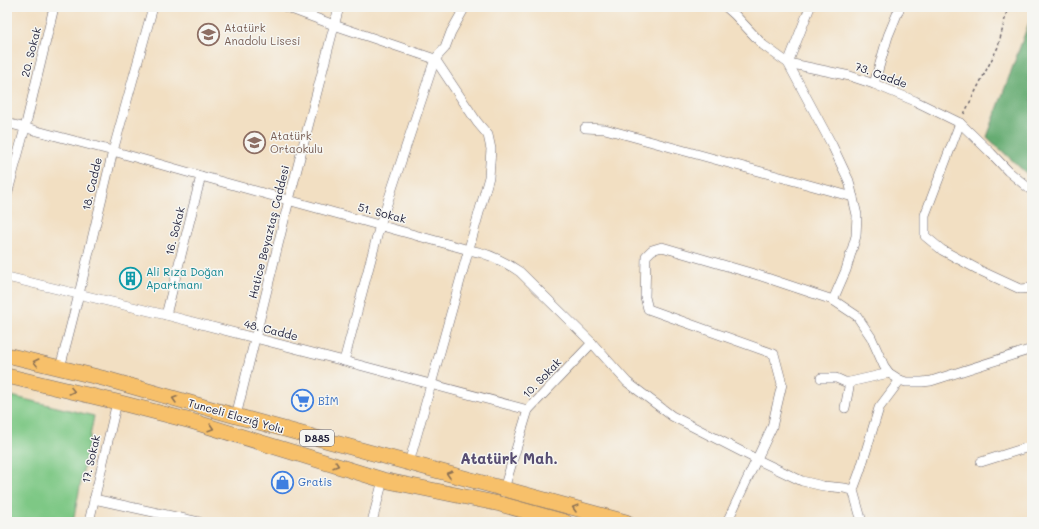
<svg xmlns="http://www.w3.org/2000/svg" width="1039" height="529" font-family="Mali,sans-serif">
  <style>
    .green { fill: #7ec885; stroke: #507560 }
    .forest { fill: #66ac72; stroke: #446756 }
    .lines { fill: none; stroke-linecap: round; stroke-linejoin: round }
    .minor-casing { stroke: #6b646a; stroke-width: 10 }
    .primary-casing { stroke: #6b646a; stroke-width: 16 }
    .path { stroke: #6b646a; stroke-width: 1.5; stroke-dasharray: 3 3; stroke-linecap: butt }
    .minor { stroke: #fff; stroke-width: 9 }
    .primary { stroke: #f7c06b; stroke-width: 15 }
    .oneway { stroke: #8c7153 }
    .labels { text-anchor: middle; stroke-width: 3; stroke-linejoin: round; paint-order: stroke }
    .shield { fill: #f6f6f2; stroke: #626272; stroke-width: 1 }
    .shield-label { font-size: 10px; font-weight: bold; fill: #22223b }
    .education-label { font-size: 11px; fill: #785e54; stroke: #f6f6f2; text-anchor: start }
    .street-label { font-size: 11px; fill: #22223b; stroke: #f6f6f2 }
    .culture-label { font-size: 11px; fill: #0d838f; stroke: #f6f6f2; text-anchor: start }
    .shop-label { font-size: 11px; fill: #366cbe; stroke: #f6f6f2; text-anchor: start }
    .district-label { font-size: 15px; font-weight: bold; fill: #564c71; stroke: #f6f6f2 }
  </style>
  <rect width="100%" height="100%" fill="#f6f6f2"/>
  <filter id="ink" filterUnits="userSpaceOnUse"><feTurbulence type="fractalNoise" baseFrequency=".025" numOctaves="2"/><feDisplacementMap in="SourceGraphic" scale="8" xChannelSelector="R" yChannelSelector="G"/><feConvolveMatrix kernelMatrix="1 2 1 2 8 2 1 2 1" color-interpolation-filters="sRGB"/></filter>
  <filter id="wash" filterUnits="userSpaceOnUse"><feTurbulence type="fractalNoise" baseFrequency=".012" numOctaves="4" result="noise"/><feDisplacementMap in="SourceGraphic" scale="16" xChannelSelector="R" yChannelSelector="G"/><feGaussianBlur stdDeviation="0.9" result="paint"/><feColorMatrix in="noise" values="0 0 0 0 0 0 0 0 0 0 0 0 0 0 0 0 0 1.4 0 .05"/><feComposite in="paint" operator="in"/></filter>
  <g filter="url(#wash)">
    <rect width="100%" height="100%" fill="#f2dfc2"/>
    <polygon class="green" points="7,395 94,416 73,522 7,522"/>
    <polygon class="forest" points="1032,14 1032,177 1027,174 987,137"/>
  </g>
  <g filter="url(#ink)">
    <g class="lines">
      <defs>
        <g id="minor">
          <polyline points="286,7 334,25 435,59 477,122 488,135 491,149 489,177 409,463"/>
          <polyline points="726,7 735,15 763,45 788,63 850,76 874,84 915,101 960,123 991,153 1008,171 1032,191"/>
          <polyline points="788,63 832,145 849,181 857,215 856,236 846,270 833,300"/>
          <polyline points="788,63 810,7"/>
          <polyline points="874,84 888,36 900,7"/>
          <path d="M7 123 113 151 201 176 469 250C488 253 504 261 520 272L592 343 627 382 672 416 756 459 802 481 823 486 844 488 853 490"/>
          <polyline points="960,123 925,215 925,236 942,250 981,271 1020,289 1032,288"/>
          <polyline points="585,128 605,129 853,197"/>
          <polyline points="7,195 25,128 54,7"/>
          <polyline points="7,277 166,315 344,361 528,410"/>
          <polyline points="166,315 201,176"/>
          <polyline points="344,361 380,225 435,59 445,48 451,32 465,7"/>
          <polyline points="60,368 79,294 113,151 153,7"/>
          <polyline points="821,378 836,378 845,382 850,382 889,373"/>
          <polyline points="845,408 850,382"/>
          <polyline points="236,416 289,200 339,7"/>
          <polyline points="981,462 1032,446"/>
          <polyline points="503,492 528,410 592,343"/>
          <polyline points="94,499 199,522"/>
          <polyline points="89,522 117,402"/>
          <polyline points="372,522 383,480"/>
          <polyline points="727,522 772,427 782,384 774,354 648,309 645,297 646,256 652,250 662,247 761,276 833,300 857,316 871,337 884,366 889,373 900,380 906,382 922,382 931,381 1032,349"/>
          <polyline points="862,522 853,490 860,471 879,408 900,380"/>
        </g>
        <g id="primary">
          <polyline points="7,355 106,379 236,416 626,522"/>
          <polyline points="7,376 117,402 191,421 383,480 500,504 565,522"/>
        </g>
      </defs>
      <use href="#minor" class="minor-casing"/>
      <use href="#primary" class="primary-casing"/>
      <polyline class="path" points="964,114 998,47 1008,7"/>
      <use href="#minor" class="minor"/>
      <use href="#primary" class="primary"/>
    </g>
    <defs><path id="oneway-chevron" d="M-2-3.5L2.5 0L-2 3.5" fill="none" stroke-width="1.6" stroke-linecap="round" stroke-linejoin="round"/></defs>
    <g class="oneway">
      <use href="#oneway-chevron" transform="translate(36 362) rotate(-166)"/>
      <use href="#oneway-chevron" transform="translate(72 391) rotate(13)"/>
      <use href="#oneway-chevron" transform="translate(175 399) rotate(-164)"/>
      <use href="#oneway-chevron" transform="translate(211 428) rotate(17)"/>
      <use href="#oneway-chevron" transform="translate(336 465) rotate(17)"/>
      <use href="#oneway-chevron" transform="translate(449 474) rotate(-164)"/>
      <use href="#oneway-chevron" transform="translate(575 508) rotate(-165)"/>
    </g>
  </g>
  <defs>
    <symbol id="school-ring" viewBox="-11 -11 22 22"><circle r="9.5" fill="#f6f6f2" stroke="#8d6e63" stroke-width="1.5"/><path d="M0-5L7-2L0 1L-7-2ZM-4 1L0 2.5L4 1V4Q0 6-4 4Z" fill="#8d6e63"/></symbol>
    <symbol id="building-ring" viewBox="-11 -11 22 22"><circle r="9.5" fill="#f6f6f2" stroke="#0f9aa8" stroke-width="1.5"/><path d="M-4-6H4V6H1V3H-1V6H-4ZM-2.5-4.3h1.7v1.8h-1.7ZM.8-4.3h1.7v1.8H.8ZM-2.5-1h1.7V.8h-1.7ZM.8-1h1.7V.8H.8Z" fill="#0f9aa8"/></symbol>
    <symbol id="supermarket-ring" viewBox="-11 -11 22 22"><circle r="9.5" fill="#f6f6f2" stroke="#3f7fe0" stroke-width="1.5"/><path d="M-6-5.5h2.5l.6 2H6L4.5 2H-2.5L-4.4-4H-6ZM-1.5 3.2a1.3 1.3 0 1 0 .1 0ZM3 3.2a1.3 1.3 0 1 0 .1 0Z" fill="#3f7fe0"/></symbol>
    <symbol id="shop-ring" viewBox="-11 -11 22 22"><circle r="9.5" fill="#f6f6f2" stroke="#3f7fe0" stroke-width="1.5"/><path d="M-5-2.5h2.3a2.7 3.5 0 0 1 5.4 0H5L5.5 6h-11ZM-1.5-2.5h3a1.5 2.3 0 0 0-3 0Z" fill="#3f7fe0"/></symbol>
  </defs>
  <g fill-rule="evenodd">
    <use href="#school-ring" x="196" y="22" width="25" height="25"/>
    <use href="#school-ring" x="242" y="130" width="25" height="25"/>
    <use href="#building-ring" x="118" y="266" width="25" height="25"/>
    <use href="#supermarket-ring" x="290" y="388" width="25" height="25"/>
    <use href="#shop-ring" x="270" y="470" width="25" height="25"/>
  </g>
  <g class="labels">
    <rect class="shield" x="300" y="430" width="34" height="16" rx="3"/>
    <g class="shield-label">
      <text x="317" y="442">D885</text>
    </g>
    <g class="education-label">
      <text x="224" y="32">Atatürk<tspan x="224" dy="13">Anadolu Lisesi</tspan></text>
      <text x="270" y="140">Atatürk<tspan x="270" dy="13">Ortaokulu</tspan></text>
    </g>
    <g class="street-label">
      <text transform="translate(31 52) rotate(-76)" y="4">20. Sokak</text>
      <text transform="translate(881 75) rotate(20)" y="4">73. Cadde</text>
      <text transform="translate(92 184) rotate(-77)" y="4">18. Cadde</text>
      <text transform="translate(382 213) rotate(15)" y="4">51. Sokak</text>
      <text transform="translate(175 231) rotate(-76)" y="4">16. Sokak</text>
      <text transform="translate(269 232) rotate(-76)" y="4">Hatice Beyaztaş Caddesi</text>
      <text transform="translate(271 330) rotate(14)" y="4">48. Cadde</text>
      <text transform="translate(542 378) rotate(-46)" y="4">10. Sokak</text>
      <text transform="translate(236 416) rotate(16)" y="4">Tunceli Elazığ Yolu</text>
      <text transform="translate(91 459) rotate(-77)" y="4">17. Sokak</text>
    </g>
    <g class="culture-label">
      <text x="146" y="276">Ali Rıza Doğan<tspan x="146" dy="13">Apartmanı</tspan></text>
    </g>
    <g class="shop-label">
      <text x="318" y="405">BİM</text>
      <text x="298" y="486">Gratis</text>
    </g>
    <g class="district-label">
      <text x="509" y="464">Atatürk Mah.</text>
    </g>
  </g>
  <rect width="1039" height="529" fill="none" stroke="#f6f6f2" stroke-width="24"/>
</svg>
